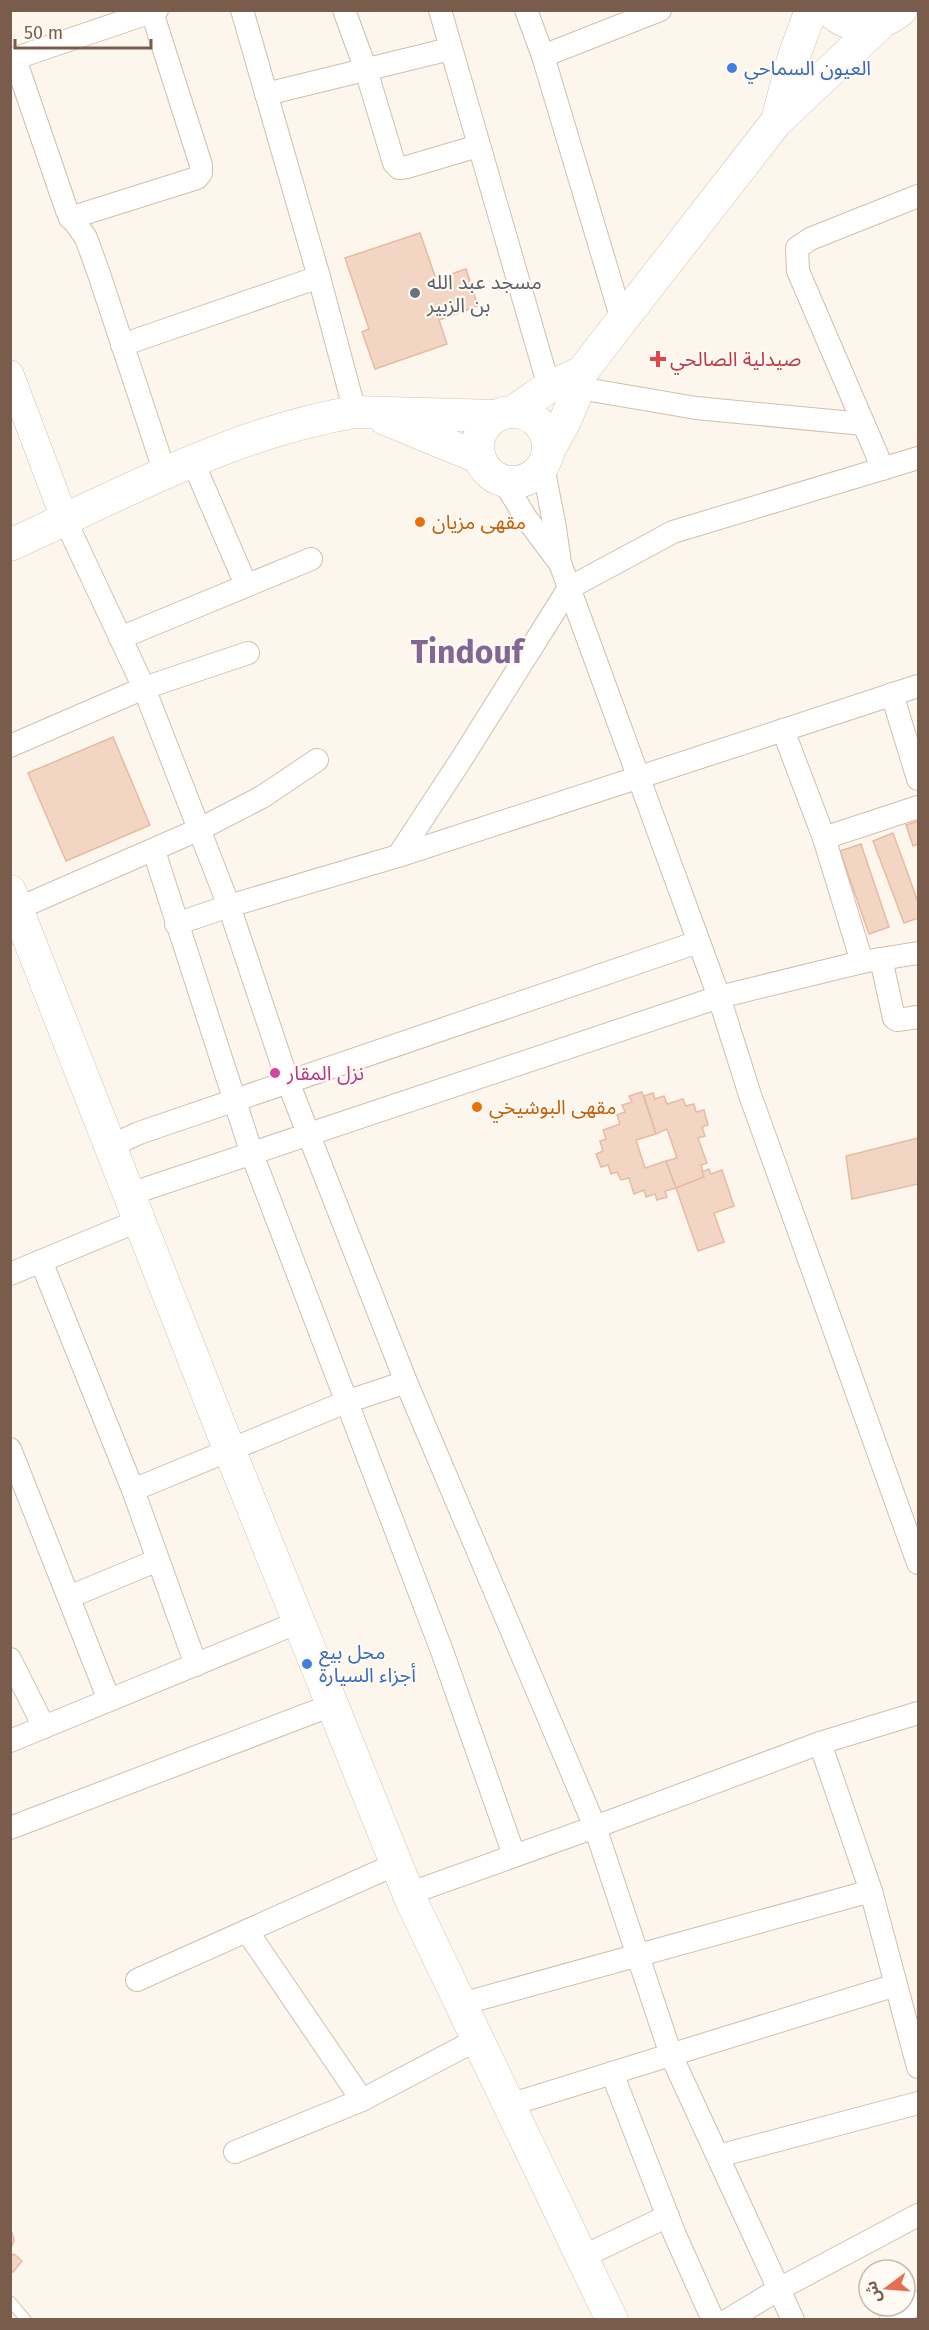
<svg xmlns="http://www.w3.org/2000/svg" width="929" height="2330" font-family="'Fira Sans','Noto Sans Arabic',sans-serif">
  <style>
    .building { fill: #f3d5c3; stroke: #e6bba3; stroke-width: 1.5 }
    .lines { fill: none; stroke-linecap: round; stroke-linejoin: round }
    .service-casing { stroke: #d1beb0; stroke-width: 12 }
    .minor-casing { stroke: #d1beb0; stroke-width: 24 }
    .tertiary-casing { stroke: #d1beb0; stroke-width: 28 }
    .secondary-casing { stroke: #d6c0b0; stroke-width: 33 }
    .service { stroke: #fff; stroke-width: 10 }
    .minor { stroke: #fff; stroke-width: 22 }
    .tertiary { stroke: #fff; stroke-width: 27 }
    .secondary { stroke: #fff; stroke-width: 32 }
    .shop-dot { fill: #3f7fe0; stroke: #fffaf3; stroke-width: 2 }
    .worship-dot { fill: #6b7280; stroke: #fffaf3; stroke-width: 2 }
    .health-dot { fill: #e0444e; stroke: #fffaf3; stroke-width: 2 }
    .food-dot { fill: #e8710a; stroke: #fffaf3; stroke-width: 2 }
    .hotel-dot { fill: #d1479c; stroke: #fffaf3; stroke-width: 2 }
    .labels { text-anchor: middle; stroke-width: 4.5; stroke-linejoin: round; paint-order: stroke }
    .shop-label { font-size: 20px; fill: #366cbe; stroke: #fffaf3; text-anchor: start }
    .worship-label { font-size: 20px; fill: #5b616d; stroke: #fffaf3; text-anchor: start }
    .health-label { font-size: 20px; fill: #be3a42; stroke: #fffaf3; text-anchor: start }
    .food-label { font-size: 20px; fill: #c56008; stroke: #fffaf3; text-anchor: start }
    .hotel-label { font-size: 20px; fill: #b23c85; stroke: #fffaf3; text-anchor: start }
    .town-label { font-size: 32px; font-weight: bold; fill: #846695; stroke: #fffaf3 }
  </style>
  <rect width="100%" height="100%" fill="#fdf6ec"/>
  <g class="building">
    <polygon points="420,233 436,279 466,269 478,306 439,320 447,344 375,369 362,332 369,329 345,258"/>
    <polygon points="113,737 150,825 66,861 28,773"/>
    <polygon points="918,821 918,844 913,846 906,825"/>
    <polygon points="893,833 918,902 918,918 904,923 873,841"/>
    <polygon points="861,844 889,927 869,934 840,851"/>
    <polygon points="642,1092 656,1134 636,1140 645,1168 666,1161 676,1188 665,1191 667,1197 657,1200 655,1194 646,1197 644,1190 634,1194 629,1178 621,1180 617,1172 611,1174 608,1165 601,1167 596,1154 603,1151 600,1141 606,1139 603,1130 620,1124 617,1115 625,1112 622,1105 632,1102 629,1096"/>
    <polygon points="653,1093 655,1099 664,1096 667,1104 683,1099 686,1106 694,1104 696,1112 704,1110 708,1125 702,1127 705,1136 698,1138 707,1163 701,1165 704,1177 676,1188 666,1161 677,1158 667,1129 656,1134 644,1096"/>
    <polygon points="918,1138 918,1184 852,1199 846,1156"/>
    <polygon points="709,1169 711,1174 722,1170 734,1206 714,1213 724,1242 698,1251 676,1188 704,1177 702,1172"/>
    <polygon points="10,2226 14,2240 10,2251"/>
    <polygon points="14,2254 22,2261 13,2272 10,2270 10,2257"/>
  </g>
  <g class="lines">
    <defs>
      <polyline id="service" points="10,2301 26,2320"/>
      <g id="minor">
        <polyline points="242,10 319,277 355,412"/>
        <polyline points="344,10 366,70 394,163 399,168 407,167 478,146"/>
        <polyline points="440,10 549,387"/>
        <polyline points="526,10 543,56 622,320"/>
        <polyline points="543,56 660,10"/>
        <polyline points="15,59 67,211 86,238 98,271 165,473"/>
        <polyline points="10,60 157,10"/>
        <polyline points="266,94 450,49"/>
        <polyline points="70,218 197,178 201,173 201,165 152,12"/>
        <polyline points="122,345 319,277"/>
        <polyline points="579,388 696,408 863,424"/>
        <polyline points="193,462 246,585"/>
        <polyline points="543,466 555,528 560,563 719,997 750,1095 918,1563"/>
        <polyline points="883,469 798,271 797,248 810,239 918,196"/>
        <polyline points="503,480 526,518 559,562"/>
        <polyline points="65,520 144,688 229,906 288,1082 406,1382 595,1827 671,2055 793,2320"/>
        <polyline points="120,638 311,559"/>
        <polyline points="892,694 918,779"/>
        <polyline points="783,730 824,838 862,962"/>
        <polyline points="10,746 144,688 248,653"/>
        <polyline points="824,838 918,807"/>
        <polyline points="154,851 252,1154 442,1651 514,1855"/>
        <polyline points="398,856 459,763 569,588 673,532 918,458"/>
        <polyline points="10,912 200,829 262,797 317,760"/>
        <polyline points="176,924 229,906 398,856 918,686"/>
        <polyline points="881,959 894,1018 897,1020 918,1017"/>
        <polyline points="111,1146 139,1133 698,942"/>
        <polyline points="130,1194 719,997 862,962 918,953"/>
        <polyline points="41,1261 133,1490 196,1665"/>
        <polyline points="10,1274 140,1220"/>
        <polyline points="10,1449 109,1700"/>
        <polyline points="133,1490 346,1402 406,1382"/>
        <polyline points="69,1597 158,1560"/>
        <polyline points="10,1659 44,1727"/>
        <polyline points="10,1741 299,1622"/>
        <polyline points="820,1743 871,1891 918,2067"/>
        <polyline points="10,1828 332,1705"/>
        <polyline points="408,1894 595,1827 820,1743 918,1713"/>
        <polyline points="247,1931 362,2100"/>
        <polyline points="137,1980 396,1864"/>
        <polyline points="461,2004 871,1891"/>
        <polyline points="612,2073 675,2235 713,2320"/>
        <polyline points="509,2105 896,1985"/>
        <polyline points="235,2152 362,2100 478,2039"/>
        <polyline points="718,2156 918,2103"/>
        <polyline points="582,2257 668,2216"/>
        <polyline points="728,2320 779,2289 918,2215"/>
        <polyline points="891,2320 918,2302"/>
      </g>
      <polyline id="tertiary" points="10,374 65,520"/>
      <g id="secondary">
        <path d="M829 10C851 31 878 29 901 10"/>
        <polyline points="777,121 793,59 811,10"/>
        <polyline points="514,411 549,387 582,372"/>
        <circle cx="513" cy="447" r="35"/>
        <polyline points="385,419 480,458"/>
        <polyline points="549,450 564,423 579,388 582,372 622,320 777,121 880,24"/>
        <path d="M10 545C122 494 233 432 355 412L496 416"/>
        <polyline points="10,891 229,1449 411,1900 612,2320"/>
      </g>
    </defs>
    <use href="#service" class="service-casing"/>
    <use href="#minor" class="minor-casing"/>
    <use href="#tertiary" class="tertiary-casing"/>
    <use href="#secondary" class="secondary-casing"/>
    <use href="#service" class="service"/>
    <use href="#minor" class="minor"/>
    <use href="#tertiary" class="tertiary"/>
    <use href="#secondary" class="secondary"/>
  </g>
  <g class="shop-dot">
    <circle cx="732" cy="68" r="6"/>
    <circle cx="307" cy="1664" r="6"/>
  </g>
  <circle class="worship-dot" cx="415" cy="293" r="6"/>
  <path class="health-dot" d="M655 350h6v6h6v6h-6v6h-6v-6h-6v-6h6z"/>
  <g class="food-dot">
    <circle cx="420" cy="522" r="6"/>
    <circle cx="477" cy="1107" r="6"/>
  </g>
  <circle class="hotel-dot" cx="275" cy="1073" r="6"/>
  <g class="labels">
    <g class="shop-label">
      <text x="744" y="75">العيون السماحي</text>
      <text x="319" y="1659">محل بيع<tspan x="319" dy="23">أجزاء السيارة</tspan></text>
    </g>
    <g class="worship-label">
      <text x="427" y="289">مسجد عبد الله<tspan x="427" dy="23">بن الزبير</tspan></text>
    </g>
    <g class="health-label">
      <text x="670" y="366">صيدلية الصالحي</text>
    </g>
    <g class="food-label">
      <text x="432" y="529">مقهى مزيان</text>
      <text x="489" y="1114">مقهى البوشيخي</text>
    </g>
    <g class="hotel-label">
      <text x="287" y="1080">نزل المقار</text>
    </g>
    <g class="town-label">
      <text x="467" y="663">Tindouf</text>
    </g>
  </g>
  <rect width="929" height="2330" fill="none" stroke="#7a5c4d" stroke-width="24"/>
  <g transform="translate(887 2288) rotate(254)"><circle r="28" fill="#fffaf3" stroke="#cabbb1" stroke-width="1.5"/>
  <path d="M0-4.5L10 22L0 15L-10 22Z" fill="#e76f51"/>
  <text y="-9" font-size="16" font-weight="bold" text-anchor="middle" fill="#7a5c4d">ش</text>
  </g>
  <path d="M15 39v9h136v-9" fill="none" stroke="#7a5c4d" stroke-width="3"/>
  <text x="24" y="39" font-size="18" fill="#7a5c4d" stroke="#fffaf3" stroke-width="4.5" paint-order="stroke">50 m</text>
</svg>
